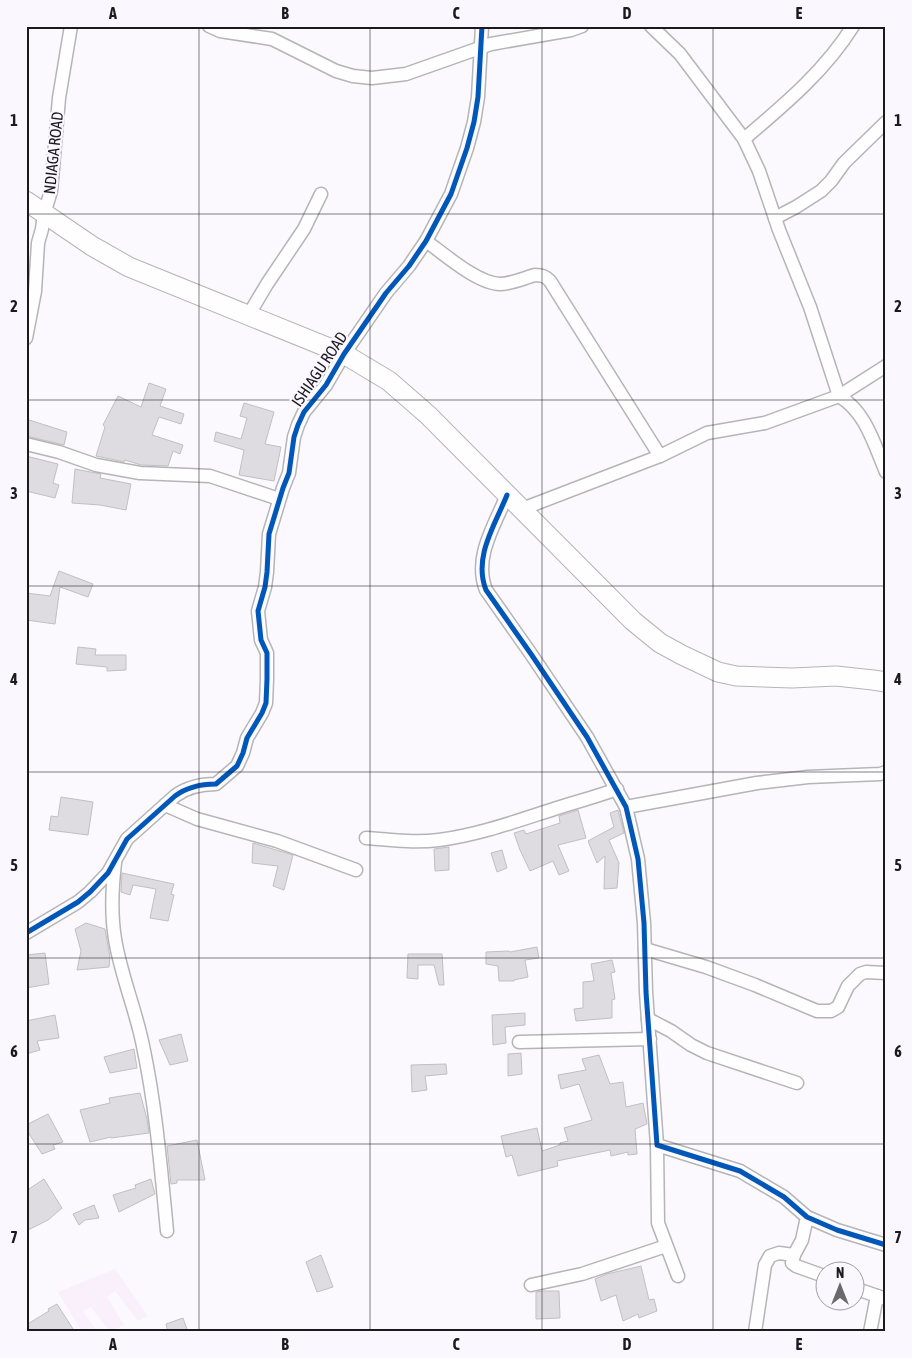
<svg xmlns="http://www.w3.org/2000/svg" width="912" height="1358" font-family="'Asap Condensed',sans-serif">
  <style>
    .industrial { fill: #f9f0fc }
    .building { fill: #dedce0; stroke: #c0bfc2 }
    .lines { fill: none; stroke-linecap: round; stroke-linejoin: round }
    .minor-casing { stroke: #b5b4b7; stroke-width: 15 }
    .secondary-casing { stroke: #b5b4b7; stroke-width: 21 }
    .minor { stroke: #fefeff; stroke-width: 12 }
    .secondary { stroke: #fefeff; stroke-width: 19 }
    .cycleway-casing { stroke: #faf7ff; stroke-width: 8 }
    .cycleway { stroke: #0057b8; stroke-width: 5 }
    .grid { fill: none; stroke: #1b1a1d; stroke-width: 1; stroke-opacity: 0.55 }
    .labels { text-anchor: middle; stroke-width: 4.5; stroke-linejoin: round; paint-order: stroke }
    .street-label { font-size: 16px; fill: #1b1a1d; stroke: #faf7ff }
    .neatline { fill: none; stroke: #1b1a1d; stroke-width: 2 }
    .grid-label { font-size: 16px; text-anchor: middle; font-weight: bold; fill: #1b1a1d }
  </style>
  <rect width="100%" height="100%" fill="#fbf9fd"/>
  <polygon class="industrial" points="115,1269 148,1316 138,1321 115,1291 107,1297 124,1325 110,1332 91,1307 83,1311 97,1332 82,1332 58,1292"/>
  <g class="building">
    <polygon points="149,383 166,389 160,406 184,414 181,424 159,417 152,435 183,445 180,454 173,451 168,466 141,465 125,460 124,462 96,456 105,427 103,425 118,396 141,407"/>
    <polygon points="244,403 274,412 265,444 281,447 274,481 239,475 244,450 214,441 216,432 241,439 247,418 240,416"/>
    <polygon points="26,419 67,432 64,445 26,436"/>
    <polygon points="26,456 58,464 53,483 59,485 55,498 26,491"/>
    <polygon points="75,469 101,474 100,478 131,484 126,510 100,505 72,503"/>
    <polygon points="59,571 93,584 88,597 60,587 55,624 26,620 26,593 50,596"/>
    <polygon points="78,647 96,649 95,655 126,655 126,670 107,671 107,667 76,664"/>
    <polygon points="61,797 93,802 88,835 49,830 51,816 58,817"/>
    <polygon points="578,810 586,838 558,845 569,871 559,875 553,861 530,871 520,850 514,833 524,830 526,834 560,823 559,816"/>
    <polygon points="618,810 624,833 609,840 619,863 617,888 604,889 605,856 597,863 588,841 614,827 610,813"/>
    <polygon points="253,843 293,855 284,890 273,886 278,866 252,863"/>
    <polygon points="449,847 449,870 435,871 434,849"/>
    <polygon points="502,850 507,868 497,872 491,853"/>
    <polygon points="122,873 174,884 171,894 174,895 168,921 150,918 156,889 133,885 130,895 121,892"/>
    <polygon points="86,923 105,929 110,957 109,967 77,970 81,951 75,929"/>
    <polygon points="537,947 539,958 525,960 528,977 514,980 514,981 499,981 498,966 486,964 486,952 509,951 510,952"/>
    <polygon points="45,953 49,984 26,988 26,955"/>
    <polygon points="408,954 442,954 444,985 439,985 434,965 418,965 418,979 407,978"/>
    <polygon points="612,960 615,972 611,973 615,999 612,1000 612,1018 576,1021 574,1009 583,1008 583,982 594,981 591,964"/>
    <polygon points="525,1013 525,1025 505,1027 506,1043 493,1045 492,1015"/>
    <polygon points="55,1015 59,1038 37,1041 40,1050 26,1054 26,1021"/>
    <polygon points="181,1034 188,1061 170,1065 159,1040"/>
    <polygon points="134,1049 137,1068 110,1073 104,1057"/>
    <polygon points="521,1053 522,1074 508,1076 508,1054"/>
    <polygon points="599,1055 610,1084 623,1082 626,1107 643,1103 647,1124 635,1129 637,1154 628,1155 628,1152 611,1156 610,1150 557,1161 558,1166 518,1176 512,1155 506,1157 501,1136 537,1128 542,1151 560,1145 560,1143 568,1141 564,1128 592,1120 579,1084 561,1089 558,1075 586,1070 582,1059"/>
    <polygon points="446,1064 447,1074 425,1076 427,1090 412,1092 411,1065"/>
    <polygon points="140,1093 147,1119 149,1133 111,1138 111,1137 90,1142 80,1110 110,1103 109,1098"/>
    <polygon points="48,1114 63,1142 53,1145 55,1149 42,1154 26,1129 26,1125"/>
    <polygon points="197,1140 205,1180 177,1180 177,1183 171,1184 167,1146"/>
    <polygon points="44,1179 62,1208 48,1220 26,1231 26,1191"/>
    <polygon points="151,1179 155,1194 119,1212 113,1195 136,1188 135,1185"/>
    <polygon points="94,1205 99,1218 85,1220 79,1225 73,1214"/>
    <polygon points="321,1255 333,1287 317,1292 306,1262"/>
    <polygon points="641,1266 649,1300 654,1299 657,1311 639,1318 638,1314 623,1321 616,1295 601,1301 595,1279 607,1274"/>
    <polygon points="543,1291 559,1291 560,1318 536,1319 536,1292"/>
    <polygon points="57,1304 75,1332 26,1332 26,1325 49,1311 48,1309"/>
    <polygon points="183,1318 188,1332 168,1332 166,1324"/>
  </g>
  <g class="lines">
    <defs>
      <g id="minor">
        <polyline points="209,26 220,31 272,39 336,71 353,76 372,78 406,74 491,44 571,30 582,26"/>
        <path d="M651 26 680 54 744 139 759 171 779 230 810 307 839 396C866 412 874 444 886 472"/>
        <path d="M744 139C784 105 825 71 853 26"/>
        <polyline points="775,218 796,207 821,191 831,181 844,163 886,122"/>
        <path d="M426 241C444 254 478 284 500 284 511 284 524 278 535 275 542 275 545 276 550 281L660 456"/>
        <polyline points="248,316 267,284 304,229 321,194"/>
        <polyline points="26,338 35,291 38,243 42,229 44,214 51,191 59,98 71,26"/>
        <polyline points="26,444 59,452 96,465 140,473 210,476 279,499"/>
        <path d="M507 495C495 525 473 557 486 590L531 654 587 737 626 807 638 859 644 923 646 992 657 1145 740 1171 784 1197 807 1217 837 1230 886 1245"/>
        <polyline points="522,509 660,456 707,433 765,423 839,396 886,366"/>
        <polyline points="165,805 197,819 277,841 356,870"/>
        <polyline points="626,807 757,783 808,777 880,774 886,772"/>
        <path d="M366 838C390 840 415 843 439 840 478 835 517 821 554 809 575 802 596 797 617 789"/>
        <path d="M115 863C112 888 111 915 115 939 121 976 136 1010 143 1046 156 1107 161 1169 167 1231"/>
        <path d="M26 933 78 902 90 892 108 873 127 839 175 796C187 787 200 784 216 784L237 766 243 753 247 738 262 713 266 703 267 679V653L261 640 258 611 265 587 267 572 269 534 283 488 289 473 294 437 298 425 304 412 326 385 344 354 386 293 409 266 426 241 451 194 467 148 474 122 478 97 482 26"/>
        <polyline points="645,949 706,967 755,985 817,1011 831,1011 838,1007 848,986 860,974 866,972 886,973"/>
        <polyline points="648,1019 671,1031 691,1045 707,1053 797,1083"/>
        <polyline points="519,1042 650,1039"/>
        <polyline points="657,1145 658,1223 678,1276"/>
        <polyline points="807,1217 802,1240 794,1255 792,1263 796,1266 824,1276"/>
        <polyline points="531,1285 582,1274 666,1246"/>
        <polyline points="854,1288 886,1299"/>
        <polyline points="755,1332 765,1265 770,1256 779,1253 794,1255"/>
        <polyline points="870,1332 877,1296"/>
      </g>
      <polyline id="secondary" points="26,201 92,246 129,267 344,354 389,381 428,415 633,621 660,643 682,655 718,672 736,676 792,678 836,676 873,680 886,682"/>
    </defs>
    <use href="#minor" class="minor-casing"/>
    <use href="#secondary" class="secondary-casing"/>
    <use href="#minor" class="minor"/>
    <use href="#secondary" class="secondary"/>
    <defs>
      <g id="cycleway">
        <path d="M507 495C495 525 473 557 486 590L531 654 587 737 626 807 638 859 644 923 646 992 657 1145 740 1171 784 1197 807 1217 837 1230 886 1245"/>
        <path d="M26 933 78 902 90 892 108 873 127 839 175 796C187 787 200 784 216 784L237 766 243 753 247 738 262 713 266 703 267 679V653L261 640 258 611 265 587 267 572 269 534 283 488 289 473 294 437 298 425 304 412 326 385 344 354 386 293 409 266 426 241 451 194 467 148 474 122 478 97 482 26"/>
      </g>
    </defs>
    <use href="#cycleway" class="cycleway-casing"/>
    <use href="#cycleway" class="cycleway"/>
  </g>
  <path class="grid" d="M199 26V1332M370 26V1332M542 26V1332M713 26V1332M26 214H886M26 400H886M26 586H886M26 772H886M26 958H886M26 1144H886"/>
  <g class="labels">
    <g class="street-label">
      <text transform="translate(53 153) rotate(-84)" y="6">NDIAGA ROAD</text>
      <text transform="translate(319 369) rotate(-56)" y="6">ISHIAGU ROAD</text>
    </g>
  </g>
  <rect width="912" height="1358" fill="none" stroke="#faf7ff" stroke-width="55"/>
  <g transform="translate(840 1286)"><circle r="24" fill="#faf7ff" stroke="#a19fa5"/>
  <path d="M0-4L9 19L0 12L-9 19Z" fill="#69686b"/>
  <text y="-8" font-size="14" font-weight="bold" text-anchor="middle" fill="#1b1a1d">N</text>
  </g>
  <rect x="28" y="28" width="856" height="1302" class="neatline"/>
  <g class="grid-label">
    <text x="113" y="19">A</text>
    <text x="285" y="19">B</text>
    <text x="456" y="19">C</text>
    <text x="627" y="19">D</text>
    <text x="799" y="19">E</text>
    <text x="14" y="126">1</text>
    <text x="898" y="126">1</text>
    <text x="14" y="312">2</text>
    <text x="898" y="312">2</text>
    <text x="14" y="499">3</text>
    <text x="898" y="499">3</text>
    <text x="14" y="685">4</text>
    <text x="898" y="685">4</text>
    <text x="14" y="871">5</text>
    <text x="898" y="871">5</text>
    <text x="14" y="1057">6</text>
    <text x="898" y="1057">6</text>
    <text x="14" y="1243">7</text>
    <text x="898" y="1243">7</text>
    <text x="113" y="1350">A</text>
    <text x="285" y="1350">B</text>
    <text x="456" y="1350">C</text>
    <text x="627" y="1350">D</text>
    <text x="799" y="1350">E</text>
  </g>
</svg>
